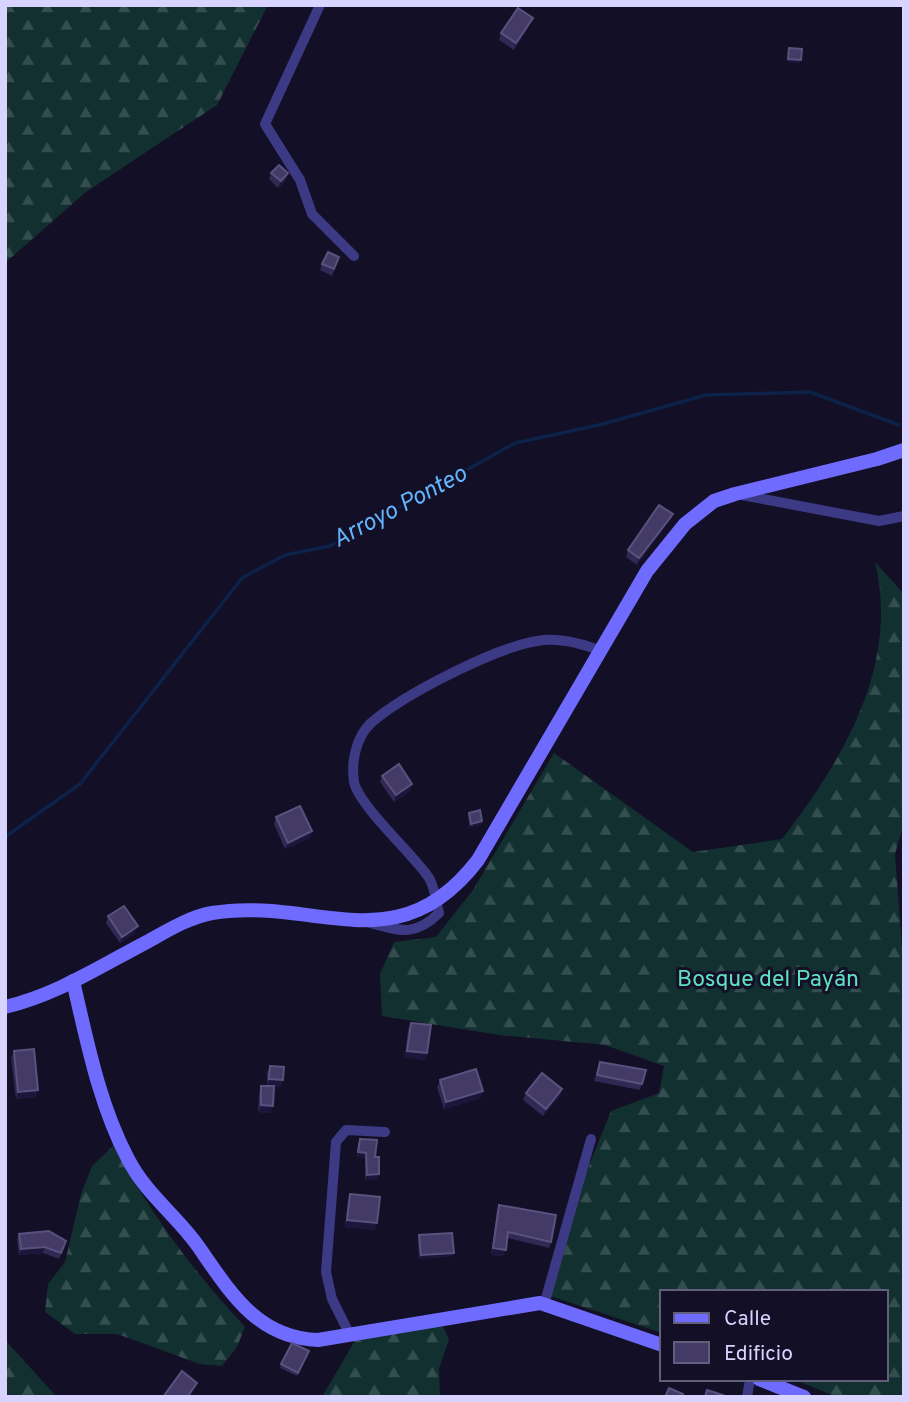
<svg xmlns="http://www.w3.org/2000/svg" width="909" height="1402" font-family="Overpass,sans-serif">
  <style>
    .forest { fill: url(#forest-firs) }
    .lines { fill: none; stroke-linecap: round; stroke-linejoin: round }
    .stream { stroke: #0c2248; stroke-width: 3.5 }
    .street { stroke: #3d3a85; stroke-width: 10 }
    .secondary { stroke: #6f6bff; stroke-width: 14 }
    .wall { fill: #312854 }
    .shaded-wall { fill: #1d163a }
    .building { fill: #433a66; stroke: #5a527e; stroke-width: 2 }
    .labels { text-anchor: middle; stroke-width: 6; stroke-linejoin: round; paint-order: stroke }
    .park-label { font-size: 23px; fill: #5fe0c0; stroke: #130f26 }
    .water-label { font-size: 24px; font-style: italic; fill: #62b6ff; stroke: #130f26 }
  </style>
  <defs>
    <pattern id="forest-firs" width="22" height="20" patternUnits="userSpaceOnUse" patternTransform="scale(1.75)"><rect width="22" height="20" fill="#12302f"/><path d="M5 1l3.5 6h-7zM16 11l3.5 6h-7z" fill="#344d4e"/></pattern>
  </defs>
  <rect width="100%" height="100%" fill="#130f26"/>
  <g class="forest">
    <polygon points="5,5 268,5 217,105 86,192 5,263"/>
    <path d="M875 562 904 594V823L895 854 904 973V1397H837L793 1379H886V1292H662V1333L547 1295 565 1225 611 1111 659 1093 664 1066 605 1045 499 1035 382 1016 380 974 394 942 436 937 473 890 554 753 693 852 782 839C843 760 900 665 875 562Z"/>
    <path d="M114 1145C148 1211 194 1272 245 1327L237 1347 222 1366 200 1364 117 1334H75L45 1312 48 1284 65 1262 81 1194 92 1166Z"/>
    <polygon points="442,1324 449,1339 439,1369 440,1397 322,1397 357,1337"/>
    <polygon points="5,1340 57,1397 5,1397"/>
  </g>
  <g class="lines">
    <polyline class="stream" points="5,837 80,784 242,578 285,555 330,546 515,443 599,425 706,395 810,392 899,425"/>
    <g class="street">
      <polyline points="320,5 265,124 300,180 312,214 354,256"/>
      <polyline points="742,495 879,521 904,516"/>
      <path d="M370 923C400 931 415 937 439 913 436 903 435 887 429 878 414 855 359 806 354 782 351 762 356 737 371 723 404 694 495 648 537 641 558 637 579 643 599 650"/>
      <polyline points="544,1305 591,1139"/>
      <polyline points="349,1333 332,1299 326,1272 336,1142 346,1130 385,1132"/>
      <polyline points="747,1397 750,1379"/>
    </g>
    <g class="secondary">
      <path d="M73 981C87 1041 99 1104 128 1159 146 1194 177 1216 198 1246 230 1292 257 1338 318 1340L540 1303 662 1345"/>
      <path d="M5 1007C56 995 99 967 145 943 165 932 189 917 212 913 315 896 397 966 478 860L647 571 685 524 714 501 735 494 877 459 904 450"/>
      <polyline points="759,1379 804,1397"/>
    </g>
  </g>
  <g class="wall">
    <polygon points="530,24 514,50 499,40 501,33"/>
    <polygon points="271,173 288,173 286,180 278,188 269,179"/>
    <polygon points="339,257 332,276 320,270 322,264"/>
    <polygon points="670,520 637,565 626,557 628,550"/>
    <polygon points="382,776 412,784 410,791 394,802 380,782"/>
    <polygon points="469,813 482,821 481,825 470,827 468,816"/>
    <polygon points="276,817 312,831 310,838 285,849 274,824"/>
    <polygon points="108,916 135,933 120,943 106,923"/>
    <polygon points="411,1023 427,1053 425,1060 405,1057 408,1030"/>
    <polygon points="14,1051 36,1097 16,1099 11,1058"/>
    <polygon points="600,1062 646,1070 640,1090 594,1081"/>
    <polygon points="270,1066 281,1087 267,1086 267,1073"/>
    <polygon points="440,1080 483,1091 480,1098 444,1109 437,1087"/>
    <polygon points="261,1086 273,1106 270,1113 258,1112 259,1093"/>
    <polygon points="562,1089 560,1096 543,1116 523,1100 526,1093"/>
    <polygon points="360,1139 375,1157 379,1174 377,1179 365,1180 365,1158 357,1157 358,1144"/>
    <polygon points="350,1194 375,1230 345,1227 348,1201"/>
    <polygon points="499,1205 551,1242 549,1248 508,1238 503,1256 491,1255 497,1211"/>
    <polygon points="19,1234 66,1241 59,1259 43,1253 19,1255 17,1240"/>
    <polygon points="419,1235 454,1253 452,1256 419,1259 418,1238"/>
    <polygon points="308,1355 297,1376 280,1368 281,1364"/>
  </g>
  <g class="shaded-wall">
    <polygon points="533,18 530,24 514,50 516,43"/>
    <polygon points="788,59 801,60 800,63 787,62"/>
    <polygon points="288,173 286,180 278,188 281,181"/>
    <polygon points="673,514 670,520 637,565 639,558"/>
    <polygon points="412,784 410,791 394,802 396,795"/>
    <polygon points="482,821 481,825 470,827 471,824"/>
    <polygon points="312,831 310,838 285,849 288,843"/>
    <polygon points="138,926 135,933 120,943 122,937"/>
    <polygon points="407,1051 427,1053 425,1060 405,1057"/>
    <polygon points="269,1079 283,1080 281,1087 267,1086"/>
    <polygon points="562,1089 560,1096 543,1116 546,1109"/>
    <polygon points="38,1090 36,1097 16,1099 18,1092"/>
    <polygon points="483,1091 480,1098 444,1109 446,1102"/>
    <polygon points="261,1105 273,1106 270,1113 258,1112"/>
    <polygon points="358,1152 366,1153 365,1158 357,1157"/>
    <polygon points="379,1174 377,1179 365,1180 367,1175"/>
    <polygon points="347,1220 377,1223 375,1230 345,1227"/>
    <polygon points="45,1247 43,1253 19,1255 21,1249"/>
    <polygon points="493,1248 506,1250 503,1256 491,1255"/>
    <polygon points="454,1253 452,1256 419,1259 421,1255"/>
    <polygon points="197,1383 195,1389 190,1397 187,1397"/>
  </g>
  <g class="building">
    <polygon points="518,8 533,18 516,43 501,33"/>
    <polygon points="789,48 802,49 801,60 788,59"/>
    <polygon points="279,165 288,173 281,181 271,173"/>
    <polygon points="328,252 339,257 334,269 322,264"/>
    <polygon points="659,505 673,514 639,558 628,550"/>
    <polygon points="399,764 412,784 396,795 382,776"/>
    <polygon points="300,806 312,831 288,843 276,817"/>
    <polygon points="480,810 482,821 471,824 469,813"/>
    <polygon points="124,906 138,926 122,937 108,916"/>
    <polygon points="411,1023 431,1025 427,1053 407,1051"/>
    <polygon points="34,1049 38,1090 18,1092 14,1051"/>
    <polygon points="600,1062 646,1070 642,1084 597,1075"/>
    <polygon points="270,1066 284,1067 283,1080 269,1079"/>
    <polygon points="476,1069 483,1091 446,1102 440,1080"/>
    <polygon points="542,1073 562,1089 546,1109 526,1093"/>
    <polygon points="261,1086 274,1086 273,1106 261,1105"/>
    <polygon points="360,1139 377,1140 375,1157 379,1157 379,1174 367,1175 366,1153 358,1152"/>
    <polygon points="350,1194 380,1197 377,1223 347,1220"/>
    <polygon points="499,1205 556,1215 551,1242 508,1232 506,1250 493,1248"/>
    <polygon points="49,1231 66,1241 61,1253 45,1247 21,1249 19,1234"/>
    <polygon points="452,1233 454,1253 421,1255 419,1235"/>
    <polygon points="292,1343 309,1351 298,1373 281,1364"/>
    <polygon points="182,1371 197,1383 187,1397 163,1397"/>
    <polygon points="669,1388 683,1394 682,1397 665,1397"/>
    <polygon points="707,1390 723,1395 722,1397 705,1397"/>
  </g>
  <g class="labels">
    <g class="park-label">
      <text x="768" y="986">Bosque del Payán</text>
    </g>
    <g class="water-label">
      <text transform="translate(399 506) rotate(-28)" y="8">Arroyo Ponteo</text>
    </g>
  </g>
  <rect width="909" height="1402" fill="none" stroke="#d9d4ff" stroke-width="14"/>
  <rect x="660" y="1290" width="228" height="91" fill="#130f26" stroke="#625e7d" stroke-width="2"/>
  <rect x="674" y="1313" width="35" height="10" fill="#6f6bff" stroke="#625e7d" stroke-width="2"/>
  <text x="724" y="1325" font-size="21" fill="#d9d4ff">Calle</text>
  <rect x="674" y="1342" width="35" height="21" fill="#433a66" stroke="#625e7d" stroke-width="2"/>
  <text x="724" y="1360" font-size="21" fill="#d9d4ff">Edificio</text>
</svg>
